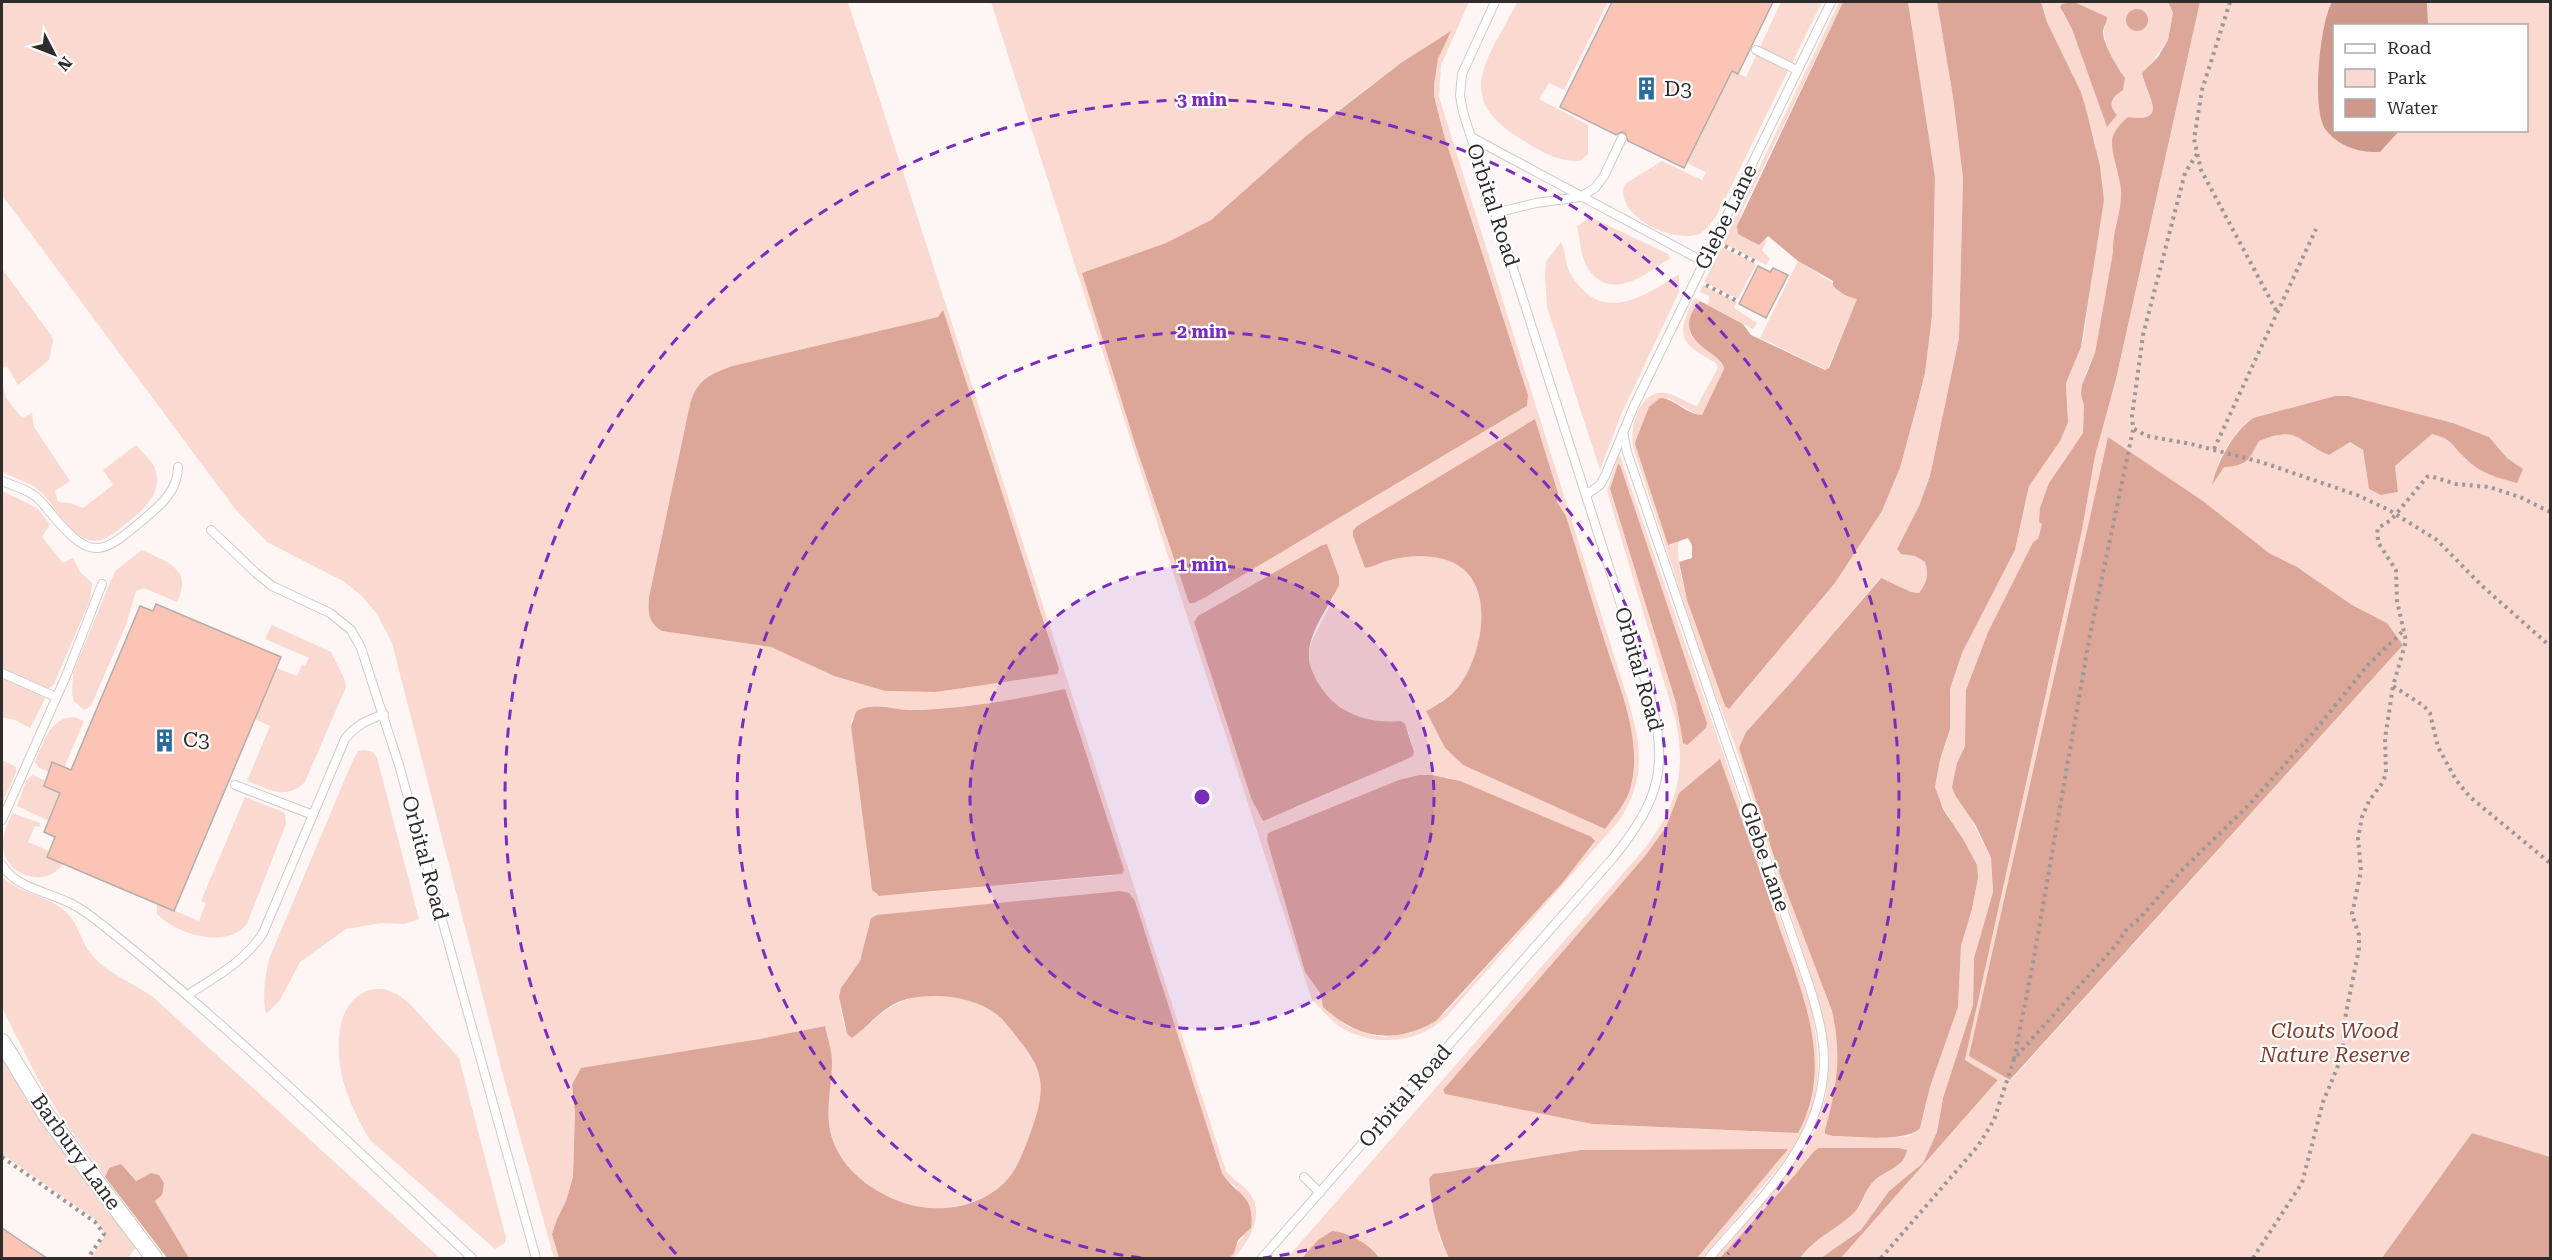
<svg xmlns="http://www.w3.org/2000/svg" width="2552" height="1260" font-family="'Roboto Serif',serif">
  <style>
    .green { fill: #fadad0; fill-rule: evenodd }
    .forest { fill: #dca798 }
    .water { fill: #ce998b }
    .building { fill: #fcc4b5; stroke: #b3adab; stroke-width: 1.5 }
    .lines { fill: none; stroke-linecap: round; stroke-linejoin: round }
    .lane-casing { stroke: #d0cac8; stroke-width: 10 }
    .street-casing { stroke: #d0cac8; stroke-width: 18 }
    .path { stroke: #9d9797; stroke-width: 4; stroke-dasharray: 3 4.5; stroke-linecap: butt }
    .lane { stroke: #fff; stroke-width: 8 }
    .street { stroke: #fff; stroke-width: 16 }
    .ring { fill: none; stroke: #7b2cbf; stroke-width: 3; stroke-dasharray: 10 8 }
    .labels { text-anchor: middle; stroke-width: 4.5; stroke-linejoin: round; paint-order: stroke }
    .poi-label { font-size: 21px; fill: #2f2c2c; stroke: #fff; text-anchor: start }
    .street-label { font-size: 21px; fill: #2f2c2c; stroke: #fff }
    .park-label { font-size: 21px; font-style: italic; fill: #813e2c; stroke: #fff }
    .centre { fill: #7b2cbf; stroke: #fff; stroke-width: 3 }
    .ring-label { font-size: 18px; text-anchor: middle; font-weight: bold; fill: #7b2cbf; stroke: #fff; stroke-width: 4.5; stroke-linejoin: round; paint-order: stroke }
  </style>
  <rect width="100%" height="100%" fill="#fdf6f5"/>
  <g class="green">
    <path d="M2 2H848L1226 1171C1232 1179 1241 1183 1247 1190 1267 1211 1250 1241 1234 1258H1229C1235 1251 1236 1242 1244 1237L1237 1188 1226 1179 1222 1173 1135 901 860 961C854 971 845 980 841 990 837 999 844 1025 847 1034L852 1037C871 1025 882 1009 903 1001 925 992 958 996 979 1004 1003 1013 1037 1055 1040 1080 1043 1098 1035 1121 1029 1138 1023 1152 1017 1170 1005 1182 978 1208 939 1214 904 1203 873 1192 843 1170 832 1138 824 1113 831 1087 832 1061 832 1050 827 1037 824 1026L760 1039 572 1085 575 1112 573 1177 566 1201 557 1219 552 1234 559 1258H554L504 1079 392 643 377 614 361 595 343 581 267 542 235 509 2 195ZM943 311 1059 669 1058 674 936 692 885 691 834 676 771 647 662 631C650 624 648 610 649 597L690 404 706 378 732 366 938 317ZM1065 690 1117 875 880 896 875 894 871 884 851 720 870 706C925 717 1010 701 1065 690Z"/>
    <path d="M991 2H1469L1441 65 1439 97 1629 703C1642 748 1646 779 1619 821L1447 1016C1419 1044 1372 1048 1339 1026 1329 1019 1321 1008 1312 1000L1184 607ZM1450 32 1438 59 1434 85V96L1444 135 1528 395 1527 406 1206 597 1189 603 1136 447V255L1166 243 1211 220 1306 136 1374 83ZM1535 419 1558 493 1557 502 1566 516C1579 557 1591 598 1604 639 1618 684 1643 738 1631 786 1627 802 1615 816 1605 829L1463 765 1445 748 1426 711C1438 704 1450 696 1459 686 1482 656 1497 584 1455 563 1435 554 1407 555 1387 561 1379 563 1373 567 1365 568L1353 536 1357 526ZM1327 544C1329 560 1336 579 1334 595 1333 603 1315 632 1311 644 1301 678 1335 710 1365 719 1377 723 1389 722 1401 721 1410 730 1412 744 1413 756L1295 808 1256 807 1251 798 1194 621 1198 616 1322 545ZM1447 777 1592 837 1595 838 1593 844 1564 881 1445 1013 1410 1033 1385 1037 1375 1036 1349 1027 1323 1007 1320 993 1305 972 1267 840Z"/>
    <path d="M1517 2H1608L1564 90 1549 83 1539 99 1588 125V154L1580 161C1560 162 1541 152 1524 141 1450 97 1488 61 1517 2Z"/>
    <path d="M1781 2H1822L1717 215C1712 221 1708 229 1701 233 1677 246 1612 216 1625 184L1662 161 1702 180 1706 172 1687 163 1732 71 1746 77Z"/>
    <polygon points="1839,2 1843,2 1740,215 1759,245 1765,237 1766,243 1762,250 1770,259 1766,265 1723,243"/>
    <path d="M1908 2H1937L1953 97 1963 178 1959 338 1930 476 1919 506 1897 549 1901 554 1915 556 1925 562C1929 575 1927 583 1919 593L1911 592 1880 578 1795 678 1746 732 1739 748 1778 869 1832 1011C1842 1056 1838 1087 1825 1130L1833 1136 1900 1137 1909 1136 1920 1128 1930 1087 1958 1007 1961 946 1972 909 1978 878 1951 820 1938 799 1935 787 1940 760 1947 740 1950 689 1962 653 2015 550 2029 486 2068 413 2066 383 2081 347 2084 335 2096 242V148L2081 92 2047 22 2041 2H2168L2173 13 2168 40 2142 76C2150 99 2168 122 2128 117 2120 123 2115 130 2113 140 2110 150 2120 178 2121 191 2122 212 2112 231 2113 252L2095 353 2086 373 2081 394 2084 406 2083 433 2049 483 2042 524 2038 539 2033 542 1988 632 1966 690V733L1965 746 1957 763 1968 813 1991 858 1993 892 1974 958 1973 1005 1943 1098 1937 1132 1923 1163 1889 1191 1861 1230 1821 1258H1800L1820 1236 1853 1213 1860 1206 1869 1186 1881 1175 1814 1151 1794 1176 1720 1258H1715L1781 1183 1806 1148 1814 1132 1826 1095 1829 1056 1815 988 1734 742 1707 673 1633 447C1630 427 1639 389 1666 393 1677 395 1687 403 1697 406L1718 368 1716 363C1681 344 1675 337 1693 300L1696 298 1700 301C1673 345 1705 340 1724 363V369L1702 415H1698L1668 398 1635 444 1668 544 1671 545 1679 540C1671 581 1715 667 1732 706L1835 583 1882 511 1900 468 1916 409 1925 373 1932 316 1935 177ZM2074 2 2106 23C2098 38 2116 66 2125 78L2123 89C2113 97 2108 101 2114 113L2107 126 2072 29 2062 12Z"/>
    <path d="M2200 2H2550V1258H1841L1998 1080 1965 1060 2082 530 2095 456 2116 379ZM2334 26H2526V130H2334ZM2335 396H2349L2453 423 2489 437 2507 458 2466 460 2447 438 2432 434 2395 466 2398 492 2381 495 2369 489 2363 450 2349 442 2315 449C2292 430 2287 431 2259 441 2247 464 2243 466 2217 467 2223 448 2237 430 2253 418ZM2108 437 2203 501 2269 553 2297 567 2352 605 2387 623 2403 645 2011 1080 2005 1078 2044 728Z"/>
    <path d="M1590 217 1660 250 1668 254 1670 258C1644 276 1606 305 1585 263 1580 252 1580 238 1577 226Z"/>
    <path d="M1561 242C1566 252 1565 264 1570 273 1601 326 1643 297 1679 274V292L1620 417 1600 470 1547 307 1545 275 1546 262Z"/>
    <polygon points="1722,247 1756,264 1738,299 1704,282"/>
    <polygon points="1798,261 1858,299 1827,370 1760,338"/>
    <polygon points="2,269 51,335 53,341 49,360 18,385 7,366 2,368"/>
    <polygon points="1703,285 1737,302 1734,308 1757,323 1753,329 1708,305 1709,296 1700,292"/>
    <path d="M2 382 6 398 22 418 32 413 34 427 70 481 55 491 58 502 70 503 83 508 113 485 103 470 136 445C142 452 150 459 154 466 166 493 141 512 123 526 115 532 106 541 95 541 66 539 56 502 35 487 25 481 12 477 2 472Z"/>
    <path d="M1620 456 1812 1010C1818 1045 1822 1081 1810 1115 1800 1145 1779 1167 1759 1191 1740 1213 1722 1236 1703 1258H1697L1787 1149 1581 1150 1441 1173 1439 1237 1449 1258H1379L1360 1240H1318L1302 1258H1287L1641 853C1675 810 1687 776 1676 722L1607 491 1618 457ZM1618 464 1707 723 1706 728 1687 744 1683 743 1676 703 1610 490ZM1720 760C1739 813 1758 866 1776 919 1799 986 1837 1064 1798 1133L1592 1124 1445 1094 1443 1090 1645 856 1666 827 1679 793Z"/>
    <polygon points="2,491 37,508 50,524 42,537 63,563 73,558 80,572 92,583 90,600 54,684 48,689 2,669"/>
    <path d="M142 550C167 562 194 569 177 602L144 588 136 591 126 625 91 706 84 710 74 701 72 694 73 672 115 571Z"/>
    <path d="M272 625 331 652 344 678 346 687 305 782C286 801 268 789 247 781L270 726 255 719 276 668 297 676 302 665 305 666 309 658 265 639Z"/>
    <polygon points="2,677 42,695 45,699 30,728 15,720 2,717"/>
    <path d="M74 717 84 721 62 773 58 771 60 765 52 762 48 772 38 767 35 762C44 742 49 718 74 717Z"/>
    <path d="M365 750 373 752 377 758 419 919 404 924 382 923 346 929 300 962 280 1000 266 1014C262 995 265 978 269 959L353 760 358 751Z"/>
    <polygon points="2,760 16,767 16,772 2,804"/>
    <polygon points="32,775 46,781 44,786 60,793 49,821 17,806 26,781"/>
    <path d="M245 797 281 811 285 814 286 824 247 924C226 950 176 934 157 914V903L199 921 206 903 201 901Z"/>
    <path d="M12 813 40 823V827L35 826 28 842 49 851 47 857 63 864C44 890 4 874 3 846 2 835 8 823 12 813Z"/>
    <path d="M2 877C20 894 48 895 66 912 79 924 81 943 92 955 109 975 132 982 153 997L440 1258H189L155 1201 151 1173 136 1181 109 1168 105 1177 63 1120 39 1081 2 1008Z"/>
    <path d="M374 989H384L397 994 409 1003 459 1058 506 1238 505 1243 495 1249 370 1140C361 1125 353 1110 347 1093 335 1060 330 998 374 989Z"/>
    <polygon points="2,1054 70,1160 136,1247 128,1258 91,1258 105,1235 96,1220 2,1154"/>
  </g>
  <g class="forest">
    <path d="M1843 2H1908L1935 177 1932 316 1925 373 1916 409 1900 468 1882 511 1835 583 1729 709 1725 706 1687 600 1679 562 1692 558V545L1688 538 1668 545 1635 444 1636 440 1649 407 1660 398C1676 399 1687 415 1702 415L1724 369C1725 352 1665 342 1700 301L1743 324 1751 335 1825 370 1829 368 1857 299C1847 297 1841 293 1833 286V281L1798 261 1768 236 1759 245 1738 234 1737 226Z"/>
    <path d="M1937 2H2041L2047 22 2081 92 2087 113 2100 166 2104 200 2081 347 2066 383 2068 422 2060 441 2029 486 2015 550 1962 653 1950 689V729L1940 760 1935 787 1943 809 1963 839 1977 865 1978 878 1972 909 1961 946 1958 1007 1930 1087 1920 1128C1906 1143 1853 1136 1833 1136L1825 1134V1130C1837 1087 1842 1056 1832 1011L1778 869 1739 748 1746 732 1795 678 1881 578 1911 592 1919 593C1927 583 1929 575 1925 562L1915 556 1901 554 1897 549 1919 506 1930 476 1959 338 1963 178 1953 97Z"/>
    <path d="M2074 2 2107 17C2107 22 2104 26 2103 31 2102 42 2118 69 2125 78L2123 90C2112 97 2107 104 2117 115L2107 127 2072 29 2060 7 2062 4Z"/>
    <path d="M2168 2H2200L2116 379 2095 456 2082 530 1965 1060 1998 1080 1841 1258H1821L1861 1230 1889 1191 1923 1163 1937 1132 1943 1098 1973 1005 1974 958 1993 892 1991 858 1976 826 1955 795 1952 787 1957 763 1965 746 1966 690 1988 632 2033 542 2038 539 2042 524 2039 522 2040 508 2049 483 2083 433 2084 406 2081 394 2082 385 2095 353 2113 252C2112 231 2122 212 2121 191 2120 176 2111 154 2112 140 2114 130 2121 123 2128 117 2171 123 2146 95 2142 73L2158 57 2168 40 2173 13Z"/>
    <circle cx="2137" cy="20" r="11"/>
    <polygon points="1451,31 1438,59 1434,85 1434,96 1444,135 1528,395 1527,406 1206,597 1194,603 1189,603 1136,447 1082,273 1166,243 1211,220 1306,136 1401,63"/>
    <path d="M943 310 1059 669 1058 674 936 692 885 691 834 676 771 647 662 631C648 623 648 612 649 597L690 404C698 379 709 375 732 366L938 317Z"/>
    <path d="M2335 396H2349L2453 423 2489 437 2507 458 2523 469 2517 483C2498 478 2480 473 2466 459 2451 445 2453 439 2432 434L2395 466 2398 492 2381 495 2369 489 2363 450 2350 442 2329 455C2295 440 2299 425 2259 441 2249 460 2247 466 2224 467L2212 485C2219 459 2231 435 2253 418Z"/>
    <path d="M1535 419 1558 493 1557 502 1566 516C1579 557 1591 598 1604 639 1618 684 1643 738 1631 786 1627 802 1615 816 1605 829L1463 765 1445 748 1426 711C1438 705 1450 697 1459 686 1482 656 1497 584 1454 563 1435 554 1407 555 1387 561 1379 563 1373 567 1365 568L1353 536V531L1357 526Z"/>
    <polygon points="2108,437 2203,501 2269,553 2297,567 2352,605 2387,623 2403,645 2010,1080 1969,1056"/>
    <polygon points="1618,464 1620,465 1707,723 1706,728 1687,745 1683,743 1676,703 1610,489"/>
    <path d="M1327 544 1339 577V585C1329 607 1308 632 1309 657 1309 666 1314 675 1318 683 1336 713 1367 724 1401 721L1405 724 1414 752 1413 756 1405 760 1263 821 1251 798 1194 622 1198 616 1322 545Z"/>
    <path d="M1065 689 1124 870 1122 874 879 896 872 890 851 726 856 712C870 701 893 710 910 710 961 709 1015 700 1065 689Z"/>
    <path d="M1720 759C1739 812 1758 865 1776 918 1799 986 1837 1063 1798 1133L1592 1124 1445 1094 1443 1090 1645 856 1666 827 1679 793Z"/>
    <path d="M1419 775H1432L1460 781 1592 837 1595 841 1564 881 1436 1021C1394 1045 1358 1039 1323 1007L1320 993 1305 972 1267 840 1268 833 1399 780Z"/>
    <path d="M1120 891 1129 893 1135 901 1222 1173C1236 1196 1255 1193 1251 1228L1238 1240 1234 1253 1229 1258H559L552 1234 557 1219 566 1201 573 1177 575 1112 572 1085 581 1068 760 1039 825 1026C827 1037 832 1050 832 1061 832 1087 824 1113 832 1138 843 1171 873 1192 904 1203 939 1214 979 1208 1005 1182 1017 1170 1023 1152 1029 1137 1035 1121 1043 1098 1040 1080 1038 1065 1029 1052 1019 1040 1014 1033 1008 1026 1002 1019 979 997 937 992 907 999 883 1005 871 1025 852 1038L847 1034 839 997 841 988 860 961 871 918 877 915Z"/>
    <polygon points="2472,1133 2550,1157 2550,1258 2382,1258"/>
    <path d="M1819 1148H1899L1907 1150C1904 1168 1885 1170 1874 1181 1864 1190 1863 1204 1854 1213 1834 1231 1817 1236 1800 1258H1720L1794 1176 1814 1151Z"/>
    <path d="M1788 1149 1697 1258H1449C1437 1233 1432 1208 1429 1179L1433 1174 1441 1173 1581 1150Z"/>
    <polygon points="121,1164 136,1181 151,1173 159,1175 164,1183 162,1195 155,1201 189,1258 167,1258 105,1177 109,1168"/>
    <path d="M1332 1231C1351 1233 1368 1243 1379 1258H1302L1318 1240Z"/>
  </g>
  <path class="water" d="M2332 2H2426L2427 4 2428 25 2334 26V130L2399 131 2380 152C2361 153 2339 147 2326 130 2311 110 2320 23 2332 2Z"/>
  <g class="building">
    <polygon points="1612,2 1773,2 1738,74 1732,71 1684,168 1628,141 1625,133 1621,132 1616,135 1560,107"/>
    <polygon points="1758,266 1770,272 1773,268 1788,275 1766,318 1739,304"/>
    <polygon points="156,604 281,657 174,911 47,857 55,837 44,832 60,793 44,786 52,762 71,770 140,606 153,611"/>
    <polygon points="2,1228 24,1243 47,1258 2,1258"/>
  </g>
  <g class="lines">
    <defs>
      <g id="lane">
        <polyline points="1756,50 1797,70"/>
        <polyline points="1471,137 1704,262"/>
        <polyline points="1495,213 1536,203 1580,197 1595,188 1604,176 1622,138"/>
        <path d="M1623 432 1627 452 1811 991C1819 1018 1827 1048 1823 1077 1816 1150 1754 1205 1709 1258"/>
        <path d="M2 481C11 485 23 488 32 494 41 499 47 509 54 517 92 562 103 554 144 519 161 505 178 490 178 467"/>
        <polyline points="1586,495 1600,485 1605,476 1634,406 1831,2"/>
        <polyline points="211,530 256,573 272,586 330,613 351,630 361,648 399,765 536,1258"/>
        <polyline points="2,673 56,697"/>
        <polyline points="235,785 313,815"/>
        <polyline points="2,820 66,676 102,584"/>
        <path d="M2 865C16 888 49 892 72 904 84 910 95 919 105 927 234 1030 352 1146 472 1258"/>
        <path d="M189 994C217 976 245 961 263 933L345 739C356 725 367 720 384 714"/>
        <polyline points="1304,1177 1320,1193"/>
        <path d="M1262 1258 1613 858C1662 797 1669 765 1648 689L1463 112 1460 96 1462 74 1495 2"/>
      </g>
      <polyline id="street" points="2,1042 47,1116 154,1258"/>
    </defs>
    <use href="#lane" class="lane-casing"/>
    <use href="#street" class="street-casing"/>
    <g class="path">
      <polyline points="2230,2 2202,90 2194,139 2201,170 2277,312"/>
      <polyline points="2197,154 2185,173 2143,335 2132,416 2133,428 2147,436 2191,444 2261,462 2357,495 2389,510 2437,540 2481,585 2550,646"/>
      <polyline points="1725,246 1756,262"/>
      <polyline points="1706,285 1737,301"/>
      <polyline points="2214,449 2316,229"/>
      <polyline points="2550,512 2520,497 2489,487 2456,484 2430,476 2427,477 2391,520 2378,528 2377,534 2379,544 2396,570 2397,601 2406,641 2393,686 2424,706 2430,713 2438,747 2456,780 2470,797 2550,863"/>
      <polyline points="2014,1059 2033,963 2089,640 2133,430"/>
      <polyline points="2,1157 95,1222 104,1234 88,1258"/>
      <polyline points="1881,1258 1978,1146 1994,1120 2014,1059 2117,944 2125,931 2140,918 2181,871 2245,809 2313,733 2367,666 2405,629"/>
      <polyline points="2253,1258 2302,1183 2323,1102 2342,1056 2346,1013 2359,949 2359,935 2352,914 2361,871 2358,838 2362,817 2369,801 2383,782 2386,773 2385,739 2393,686"/>
    </g>
    <use href="#lane" class="lane"/>
    <use href="#street" class="street"/>
  </g>
  <circle cx="1202" cy="797" r="232" fill="#7b2cbf" fill-opacity=".12"/>
  <g class="ring">
    <circle cx="1202" cy="797" r="232"/>
    <path d="M1141 1258A465 465 0 1 1 1263 1258"/>
    <path d="M676 1254A697 697 0 1 1 1728 1254"/>
  </g>
  <defs>
    <symbol id="building-bare" viewBox="-9 -9 18 18"><path d="M-4-6H4V6H1V3H-1V6H-4ZM-2.5-4.3h1.7v1.8h-1.7ZM.8-4.3h1.7v1.8H.8ZM-2.5-1h1.7V.8h-1.7ZM.8-1h1.7V.8H.8Z" fill="#286ca1" stroke="#fff" stroke-width="2.5" paint-order="stroke"/></symbol>
  </defs>
  <g fill-rule="evenodd">
    <use href="#building-bare" x="1630" y="72" width="33" height="33"/>
    <use href="#building-bare" x="148" y="724" width="33" height="33"/>
  </g>
  <g class="labels">
    <g class="poi-label">
      <text x="1664" y="96">D3</text>
      <text x="183" y="747">C3</text>
    </g>
    <g class="street-label">
      <text transform="translate(1493 205) rotate(72)" y="7">Orbital Road</text>
      <text transform="translate(1726 217) rotate(-64)" y="7">Glebe Lane</text>
      <text transform="translate(1639 669) rotate(74)" y="7">Orbital Road</text>
      <text transform="translate(1765 857) rotate(71)" y="7">Glebe Lane</text>
      <text transform="translate(425 858) rotate(75)" y="7">Orbital Road</text>
      <text transform="translate(1405 1096) rotate(-49)" y="7">Orbital Road</text>
      <text transform="translate(76 1152) rotate(54)" y="7">Barbury Lane</text>
    </g>
    <g class="park-label">
      <text x="2335" y="1038">Clouts Wood<tspan x="2335" dy="24">Nature Reserve</tspan></text>
    </g>
  </g>
  <circle cx="1202" cy="797" r="9" class="centre"/>
  <g class="ring-label">
    <text x="1202" y="106">3 min</text>
    <text x="1202" y="338">2 min</text>
    <text x="1202" y="571">1 min</text>
  </g>
  <rect width="2552" height="1260" fill="none" stroke="#2f2c2c" stroke-width="6"/>
  <rect x="2333" y="24" width="195" height="108" fill="#ffffff" stroke="#acabab" stroke-width="1.5"/>
  <rect x="2345" y="44" width="30" height="9" fill="#ffffff" stroke="#acabab" stroke-width="1.5"/>
  <text x="2387" y="54" font-size="18" fill="#2f2c2c">Road</text>
  <rect x="2345" y="69" width="30" height="18" fill="#fadad0" stroke="#acabab" stroke-width="1.5"/>
  <text x="2387" y="84" font-size="18" fill="#2f2c2c">Park</text>
  <rect x="2345" y="99" width="30" height="18" fill="#ce998b" stroke="#acabab" stroke-width="1.5"/>
  <text x="2387" y="114" font-size="18" fill="#2f2c2c">Water</text>
  <g transform="translate(54 54) rotate(132)" stroke="#ffffff" stroke-width="4.5" paint-order="stroke">
  <path d="M0-4.5L10 22L0 15L-10 22Z" fill="#2f2c2c"/>
  <text y="-9" font-size="16" font-weight="bold" text-anchor="middle" fill="#2f2c2c">N</text>
  </g>
</svg>
